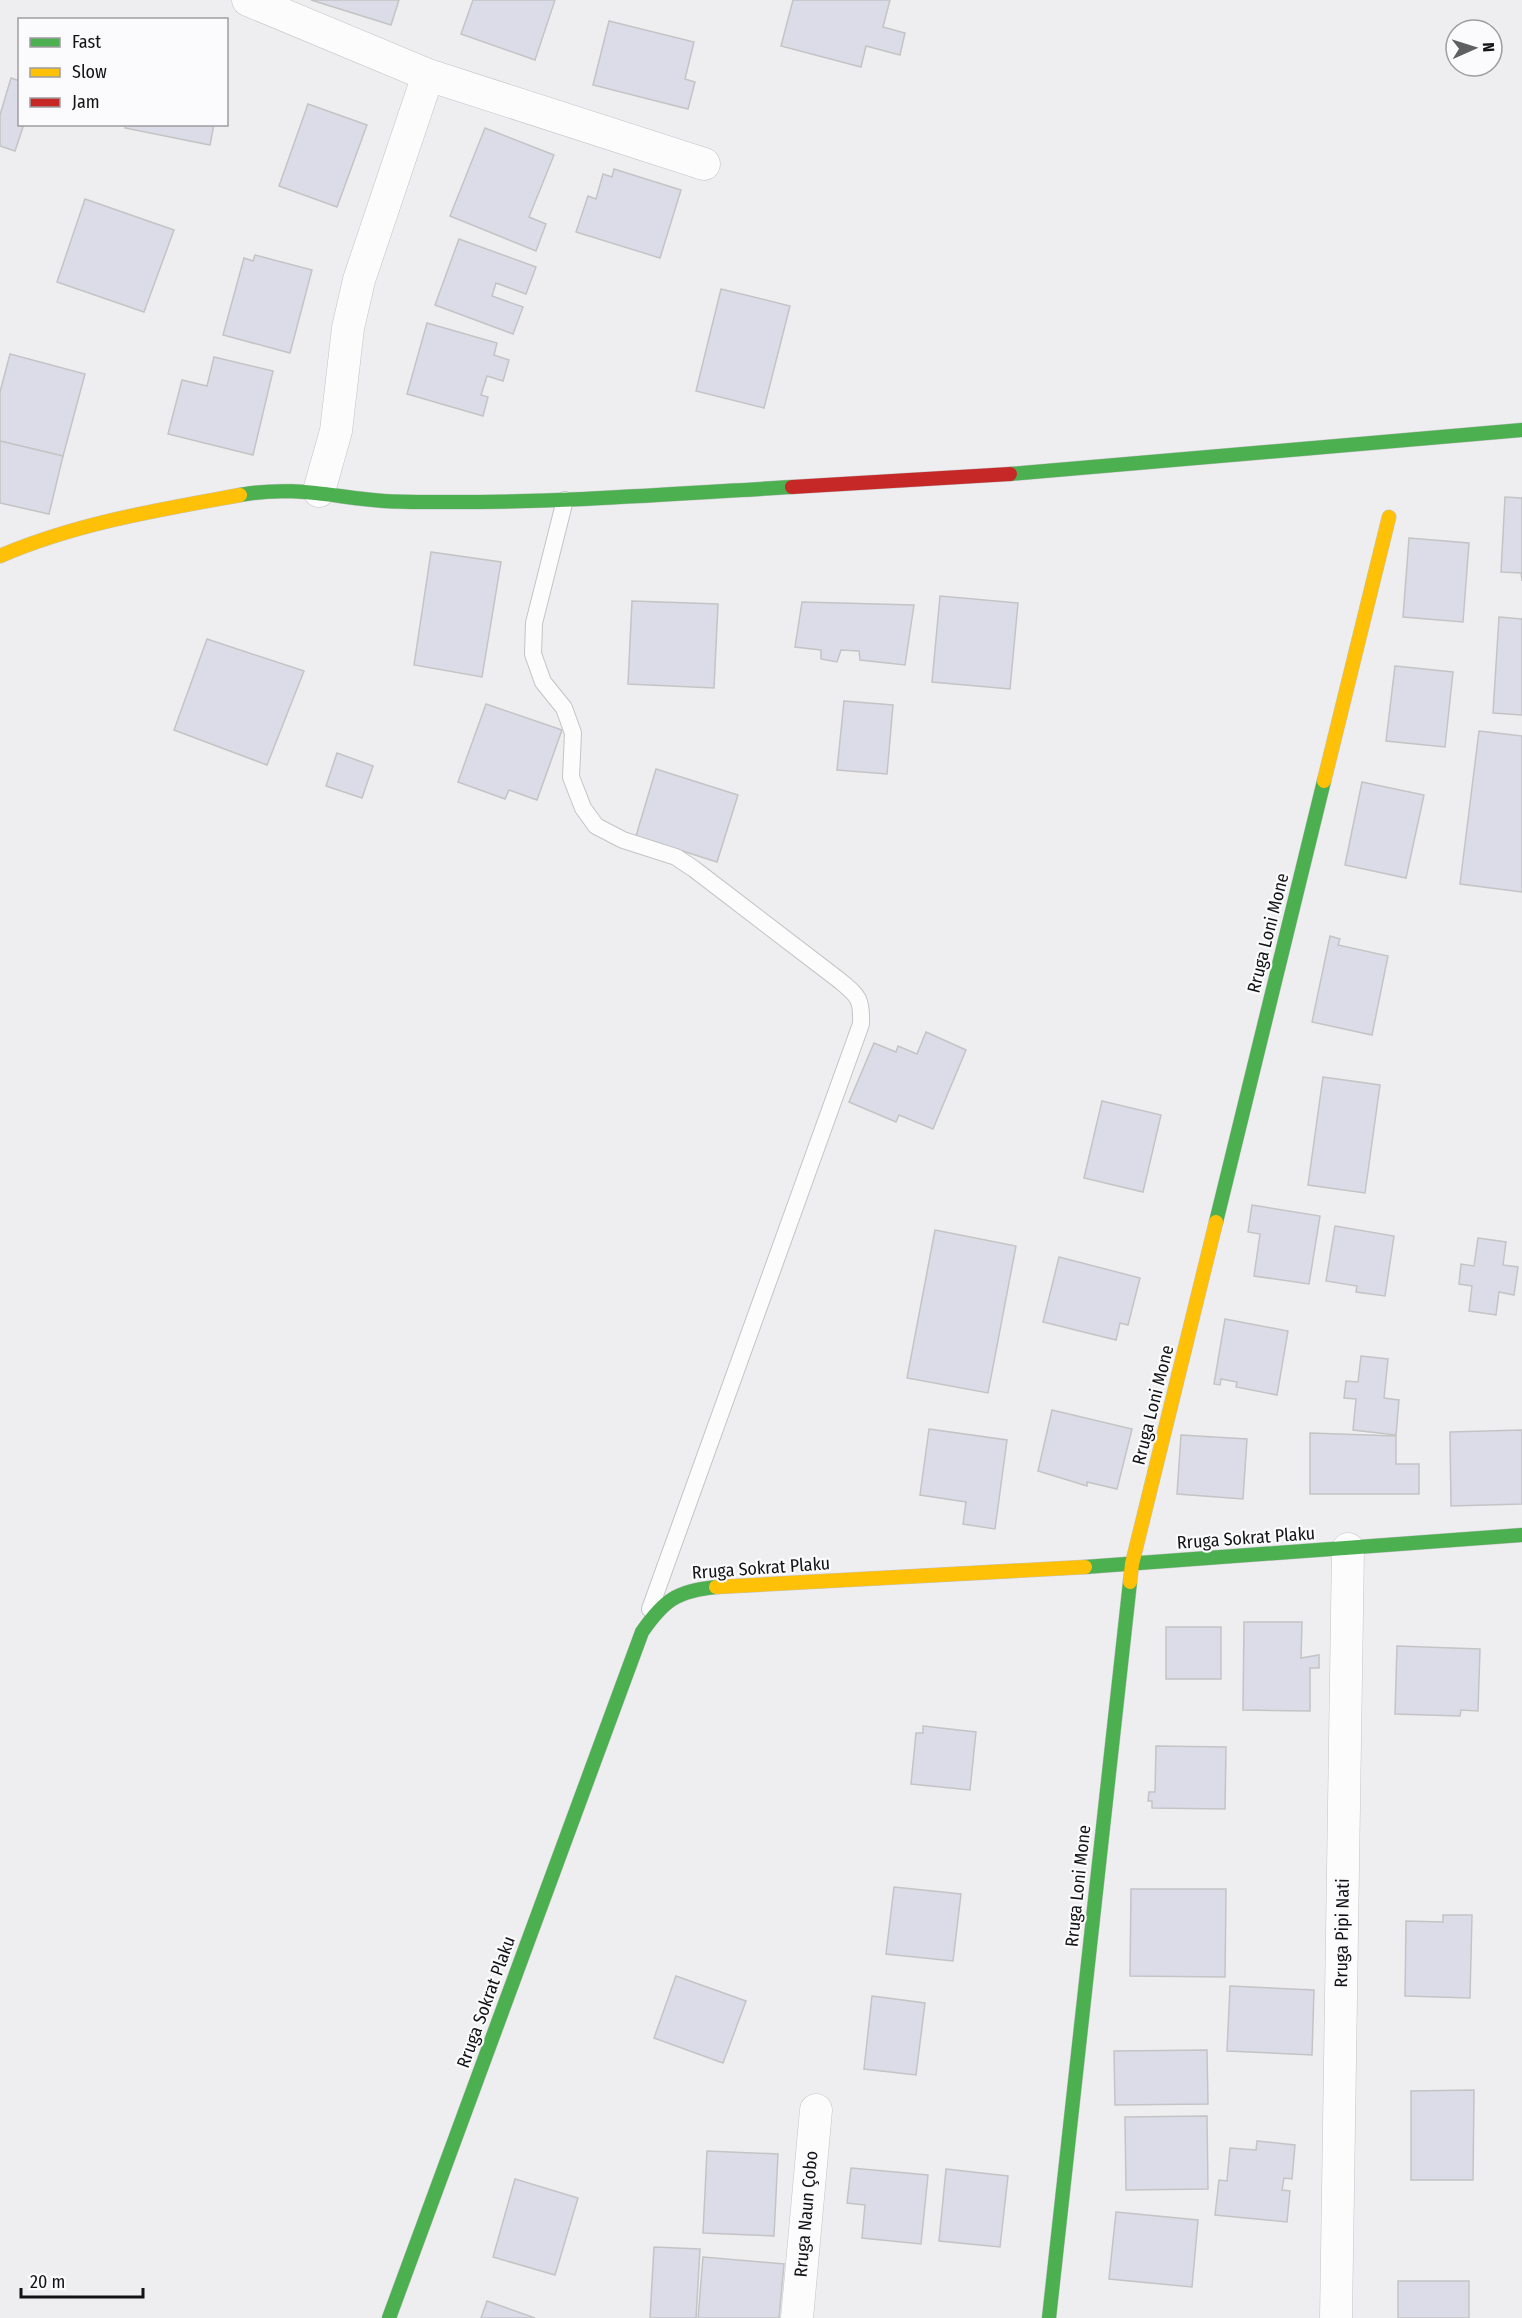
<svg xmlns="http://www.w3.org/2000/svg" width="1522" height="2318" font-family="'Fira Sans Condensed',sans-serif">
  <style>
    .building { fill: #dbdce8; stroke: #c4c4c5; stroke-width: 1.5 }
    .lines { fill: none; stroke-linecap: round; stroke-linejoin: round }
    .lane-casing { stroke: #c4c4c6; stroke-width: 18 }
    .street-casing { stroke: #c4c4c6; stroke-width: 33 }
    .fast-casing { stroke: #c4c4c6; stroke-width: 15 }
    .slow-casing { stroke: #c4c4c6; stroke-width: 15 }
    .jam-casing { stroke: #c4c4c6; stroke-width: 15 }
    .lane { stroke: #fcfcfd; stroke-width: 16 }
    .street { stroke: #fcfcfd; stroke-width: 32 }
    .fast { stroke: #4caf50; stroke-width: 14 }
    .slow { stroke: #ffc107; stroke-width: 14 }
    .jam { stroke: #c62828; stroke-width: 14 }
    .labels { text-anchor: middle; stroke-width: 4.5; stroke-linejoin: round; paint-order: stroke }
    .street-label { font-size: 18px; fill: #121314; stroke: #fbfbfe }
  </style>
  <rect width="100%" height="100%" fill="#eeeef0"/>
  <g class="building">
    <polygon points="311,0 399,0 391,25"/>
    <polygon points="473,0 555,0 535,60 461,34"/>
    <polygon points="793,0 890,0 883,27 905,33 900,55 866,46 861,67 781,46"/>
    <polygon points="609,21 694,42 685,79 695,82 688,109 593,85"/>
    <polygon points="11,78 20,81 20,124 24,124 15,151 0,146 0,115"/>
    <polygon points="308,104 367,125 337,207 279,186"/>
    <polygon points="126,124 214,124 210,145 125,128"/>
    <polygon points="485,128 554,155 529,217 546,224 536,251 450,216"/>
    <polygon points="614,169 681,190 660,258 576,232 588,196 596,199 603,174 612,177"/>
    <polygon points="85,199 174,230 144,312 57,282"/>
    <polygon points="459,239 536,267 526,294 496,283 492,296 523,307 513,334 435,305"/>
    <polygon points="255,255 312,270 290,353 223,335 244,258 253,261"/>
    <polygon points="721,289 790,306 764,408 696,391"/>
    <polygon points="427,323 497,343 494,355 509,360 503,381 487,376 481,395 488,397 483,416 407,394"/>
    <polygon points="10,354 85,374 63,456 0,441 0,392"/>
    <polygon points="214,357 273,371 253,455 168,434 182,380 207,386"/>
    <polygon points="0,441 63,456 49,514 0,503"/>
    <polygon points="1505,497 1522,498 1522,581 1521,573 1501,572"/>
    <polygon points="1409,538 1469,543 1463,622 1403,617"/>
    <polygon points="431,552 501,562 482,677 414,665"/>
    <polygon points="940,596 1018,603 1010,689 932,682"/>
    <polygon points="632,601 718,604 714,688 628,684"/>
    <polygon points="802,602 914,605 905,665 860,660 859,651 841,650 837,662 821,659 821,650 795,647"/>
    <polygon points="1499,617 1522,619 1522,715 1493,713"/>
    <polygon points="207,639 304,671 267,765 174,730"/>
    <polygon points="1395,666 1453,672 1445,747 1386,741"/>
    <polygon points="844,701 893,705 887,774 837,770"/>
    <polygon points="486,704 562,730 537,800 509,790 505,799 458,782"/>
    <polygon points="1479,731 1522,736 1522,892 1460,884"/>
    <polygon points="337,753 373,766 362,798 326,786"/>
    <polygon points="656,769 738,795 717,862 636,836"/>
    <polygon points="1362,782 1424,795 1406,878 1345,865"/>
    <polygon points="1330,936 1340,939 1338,945 1388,956 1372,1035 1312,1022"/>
    <polygon points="926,1032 966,1050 933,1129 899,1115 896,1122 849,1102 874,1043 896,1052 898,1046 917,1054"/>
    <polygon points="1323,1077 1380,1085 1365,1193 1308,1185"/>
    <polygon points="1102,1101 1161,1115 1143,1192 1084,1178"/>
    <polygon points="1252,1205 1320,1216 1309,1284 1254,1276 1260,1234 1248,1232"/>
    <polygon points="1335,1226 1394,1236 1385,1296 1356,1292 1357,1286 1326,1281"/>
    <polygon points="935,1230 1016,1246 988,1393 907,1378"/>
    <polygon points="1478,1238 1506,1242 1503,1265 1518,1267 1514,1295 1499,1292 1496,1315 1469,1311 1472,1286 1459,1284 1461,1264 1474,1266"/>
    <polygon points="1059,1257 1140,1278 1128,1325 1120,1323 1116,1340 1043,1322"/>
    <polygon points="1225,1319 1288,1331 1277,1395 1236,1387 1237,1382 1221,1379 1220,1385 1214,1384"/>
    <polygon points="1361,1356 1388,1359 1384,1398 1399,1400 1396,1435 1353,1430 1356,1399 1344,1398 1346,1381 1358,1382"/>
    <polygon points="1052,1410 1132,1429 1117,1489 1087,1482 1087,1486 1038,1471"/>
    <polygon points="929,1429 1007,1440 995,1529 963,1524 966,1502 920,1495"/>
    <polygon points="1522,1430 1522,1504 1451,1506 1450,1432"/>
    <polygon points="1310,1433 1396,1436 1396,1464 1419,1464 1419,1494 1310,1494"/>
    <polygon points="1181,1435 1247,1439 1243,1499 1177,1494"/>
    <polygon points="1244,1622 1302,1622 1301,1658 1319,1655 1319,1668 1310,1668 1310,1711 1243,1710"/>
    <rect x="1166" y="1627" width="55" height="52"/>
    <polygon points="1397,1646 1480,1649 1478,1711 1461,1710 1460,1716 1395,1714"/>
    <polygon points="923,1726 976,1732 970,1790 911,1784 916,1733 923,1733"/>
    <polygon points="1156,1746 1226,1747 1225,1809 1152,1808 1152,1801 1148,1801 1149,1792 1155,1792"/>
    <polygon points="894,1887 961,1894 953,1961 886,1954"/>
    <polygon points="1131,1889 1226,1889 1225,1977 1130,1976"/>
    <polygon points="1443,1915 1472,1915 1470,1998 1405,1996 1406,1921 1443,1922"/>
    <polygon points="676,1976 746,2001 723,2063 654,2038"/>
    <polygon points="1230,1986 1314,1990 1312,2055 1227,2051"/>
    <polygon points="872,1996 925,2003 916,2075 864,2069"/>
    <polygon points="1207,2050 1208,2104 1115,2105 1114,2051"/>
    <polygon points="1474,2090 1473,2180 1411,2180 1411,2091"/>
    <polygon points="1207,2116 1208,2189 1126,2190 1125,2117"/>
    <polygon points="1257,2141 1295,2145 1292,2179 1284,2178 1282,2190 1290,2191 1287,2222 1215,2215 1219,2180 1227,2181 1230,2148 1256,2150"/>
    <polygon points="707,2151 778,2154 774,2236 703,2233"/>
    <polygon points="851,2168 928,2175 921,2244 862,2238 865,2205 847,2203"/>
    <polygon points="946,2169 1008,2176 1000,2247 939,2241"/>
    <polygon points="515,2179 578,2198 555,2275 493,2257"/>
    <polygon points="1116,2212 1198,2220 1192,2287 1109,2279"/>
    <polygon points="654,2247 700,2249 696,2318 650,2318"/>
    <polygon points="703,2257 784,2264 779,2318 698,2318"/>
    <rect x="1398" y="2281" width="71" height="37"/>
    <polygon points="487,2301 535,2318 481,2318"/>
  </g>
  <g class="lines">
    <defs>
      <path id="lane" d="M565 500 534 623 533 654 543 682 564 708 573 733 571 777 583 808 596 826 623 840 676 857 694 869 839 980C858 996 862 998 861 1024L650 1609"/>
      <g id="street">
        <polyline points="248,0 428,75 704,164"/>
        <polyline points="319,491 336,431 348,328 359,280 428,75"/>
        <polyline points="797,2318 816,2110"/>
        <polyline points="1336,2318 1348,1549"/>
      </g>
      <g id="fast">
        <polyline points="1010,474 1522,430"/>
        <path d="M240 495C293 485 332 497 384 501 401 502 418 502 434 502 554 503 673 494 792 487"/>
        <polyline points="1216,1222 1324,781"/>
        <polyline points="1085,1567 1522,1535"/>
        <path d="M389 2318 642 1632C664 1600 677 1591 716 1587"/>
        <polyline points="1049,2318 1130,1582"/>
      </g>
      <g id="slow">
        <path d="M0 556C77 523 158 510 240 495"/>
        <polyline points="1324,781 1389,517"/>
        <polyline points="1130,1582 1132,1564 1216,1222"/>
        <polyline points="716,1587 1085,1567"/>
      </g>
      <polyline id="jam" points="792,487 1010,474"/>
    </defs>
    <use href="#lane" class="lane-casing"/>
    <use href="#street" class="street-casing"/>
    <use href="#fast" class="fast-casing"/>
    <use href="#slow" class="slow-casing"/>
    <use href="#jam" class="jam-casing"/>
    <use href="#lane" class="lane"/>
    <use href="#street" class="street"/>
    <use href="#fast" class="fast"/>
    <use href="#slow" class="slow"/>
    <use href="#jam" class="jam"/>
  </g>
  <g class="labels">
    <g class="street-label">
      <text transform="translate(1268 933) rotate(-76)" y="6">Rruga Loni Mone</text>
      <text transform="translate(1153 1405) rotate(-76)" y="6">Rruga Loni Mone</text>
      <text transform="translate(1246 1538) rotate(-4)" y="6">Rruga Sokrat Plaku</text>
      <text transform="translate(761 1568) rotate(-4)" y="6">Rruga Sokrat Plaku</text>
      <text transform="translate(1078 1886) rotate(-84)" y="6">Rruga Loni Mone</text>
      <text transform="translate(1342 1933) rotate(-89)" y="6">Rruga Pipi Nati</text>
      <text transform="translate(486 2002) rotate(-70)" y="6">Rruga Sokrat Plaku</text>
      <text transform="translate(806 2214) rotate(-85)" y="6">Rruga Naun Çobo</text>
    </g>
  </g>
  <rect x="18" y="18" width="210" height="108" fill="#fbfbfe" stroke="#9e9ea0" stroke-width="1.5"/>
  <rect x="30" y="38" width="30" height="9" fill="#4caf50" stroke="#9e9ea0" stroke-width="1.5"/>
  <text x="72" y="48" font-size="18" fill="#121314">Fast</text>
  <rect x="30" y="68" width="30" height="9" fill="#ffc107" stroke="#9e9ea0" stroke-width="1.5"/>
  <text x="72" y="78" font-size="18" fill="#121314">Slow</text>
  <rect x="30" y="98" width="30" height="9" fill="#c62828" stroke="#9e9ea0" stroke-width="1.5"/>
  <text x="72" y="108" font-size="18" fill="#121314">Jam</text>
  <g transform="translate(1474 48) rotate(87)"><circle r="28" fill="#fbfbfe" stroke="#9e9ea0" stroke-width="1.5"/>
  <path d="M0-4.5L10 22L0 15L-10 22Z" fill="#5f6061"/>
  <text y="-9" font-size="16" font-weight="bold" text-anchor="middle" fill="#121314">N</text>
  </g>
  <path d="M21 2288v9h122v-9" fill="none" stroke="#121314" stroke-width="3"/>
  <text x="30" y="2288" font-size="18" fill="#121314" stroke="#fbfbfe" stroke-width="4.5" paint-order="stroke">20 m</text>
</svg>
